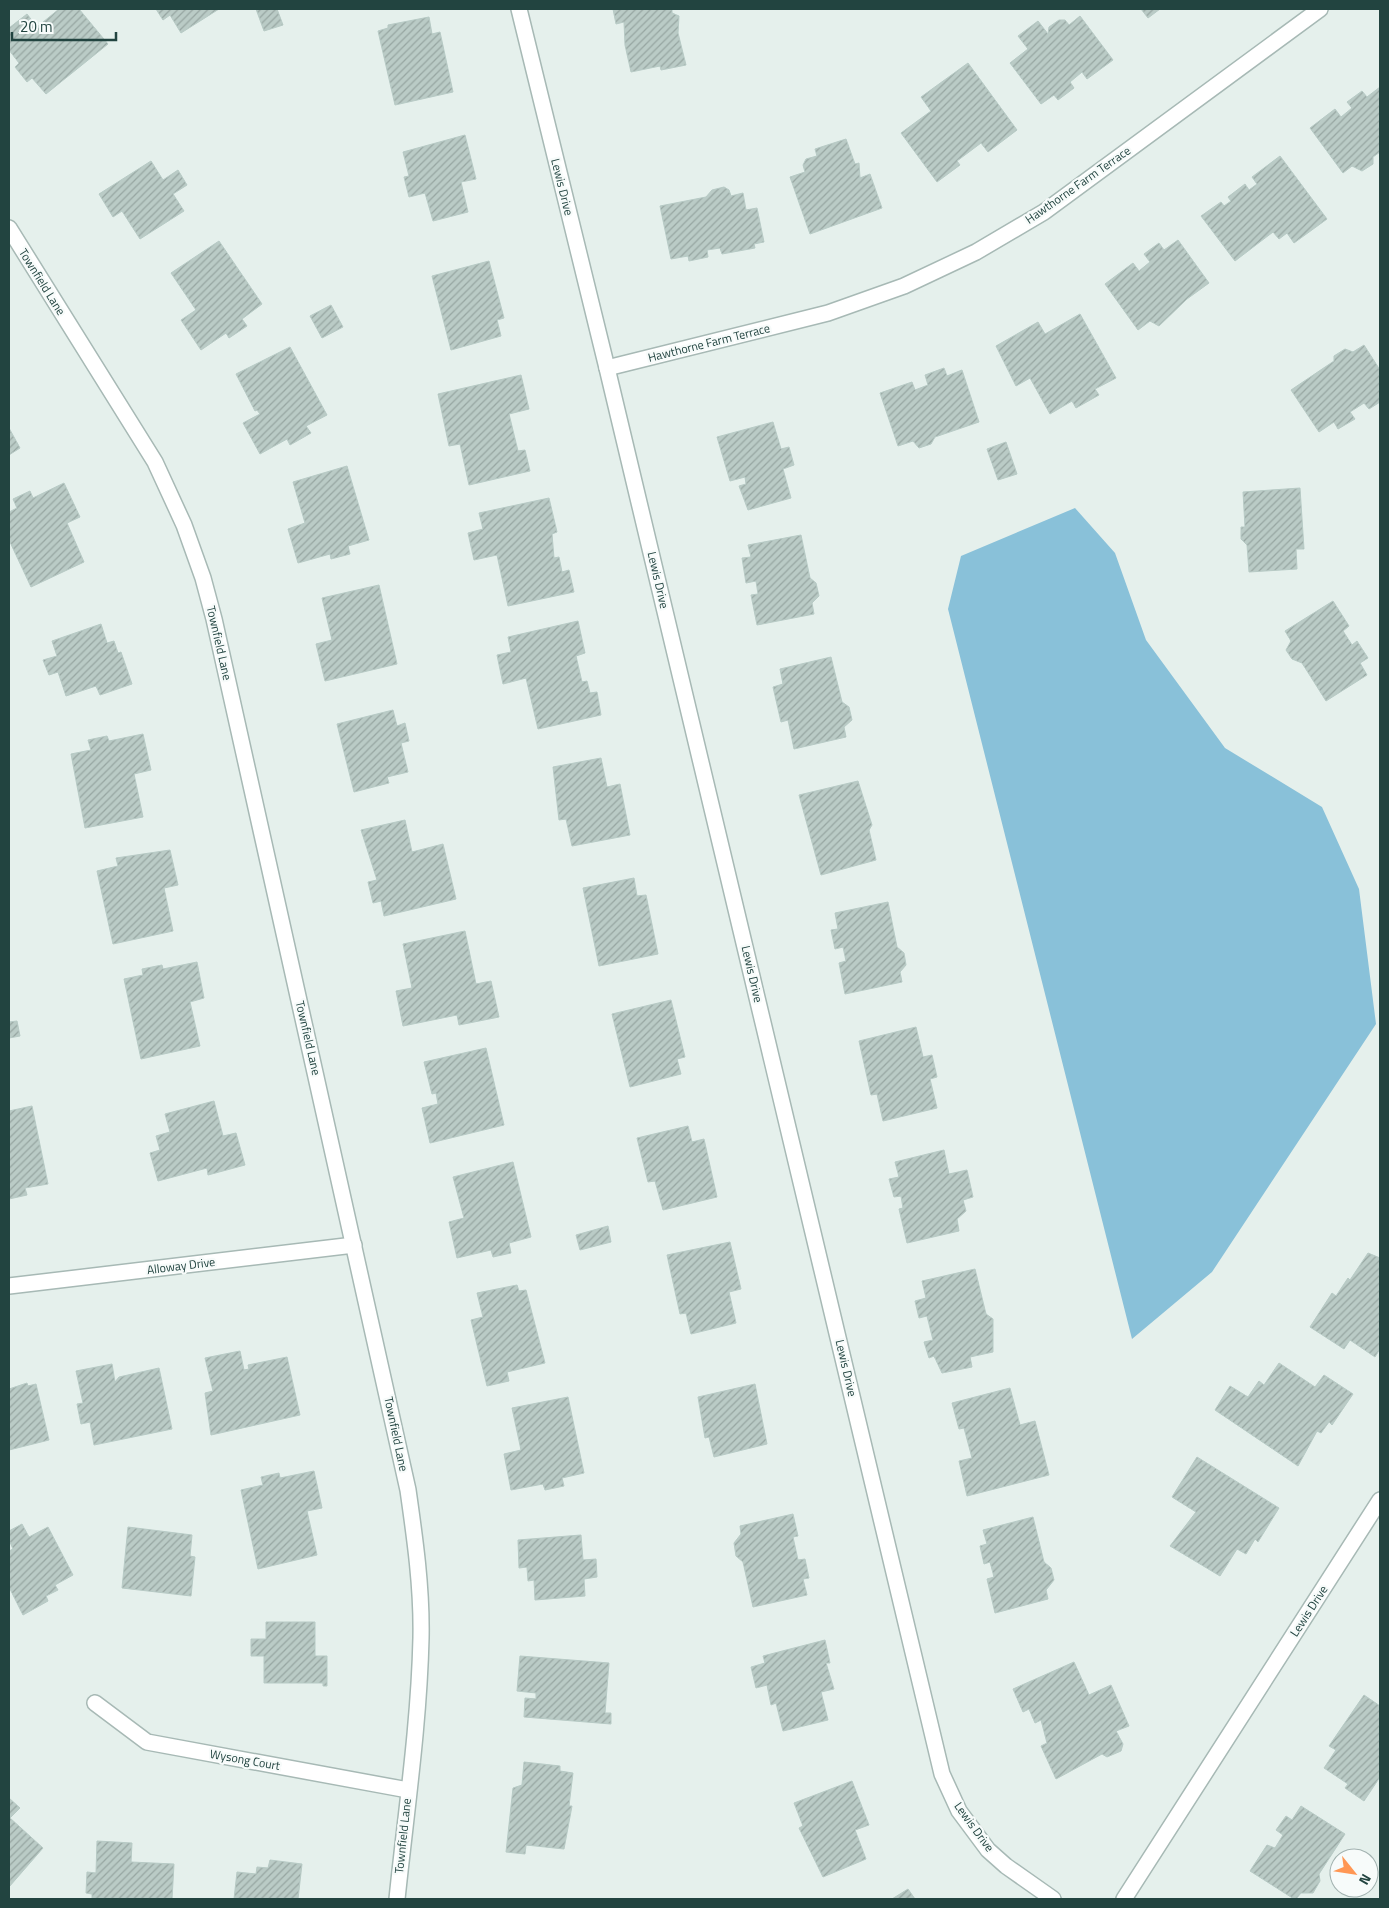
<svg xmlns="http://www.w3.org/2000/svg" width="1389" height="1908" font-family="'Titillium Web',sans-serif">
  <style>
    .water { fill: #89c1d9 }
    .building { fill: url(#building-hatch); stroke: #b7cac5 }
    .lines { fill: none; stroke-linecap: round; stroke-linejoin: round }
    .minor-casing { stroke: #a7b9b5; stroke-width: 18 }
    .tertiary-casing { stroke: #a7b9b5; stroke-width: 18 }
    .minor { stroke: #fff; stroke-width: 15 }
    .tertiary { stroke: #fff; stroke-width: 15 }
    .labels { text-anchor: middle; stroke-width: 4.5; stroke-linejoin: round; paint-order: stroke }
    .street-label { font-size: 12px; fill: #224440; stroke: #f7fbfa }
  </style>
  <defs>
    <pattern id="building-hatch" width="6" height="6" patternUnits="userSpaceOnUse" patternTransform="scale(1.25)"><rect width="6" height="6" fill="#bacbc6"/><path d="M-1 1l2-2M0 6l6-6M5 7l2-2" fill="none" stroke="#97a6a2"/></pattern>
  </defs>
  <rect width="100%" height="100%" fill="#e5f0ec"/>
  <polygon class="water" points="1075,508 1115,553 1146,640 1225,748 1322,807 1359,889 1376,1024 1212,1272 1132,1339 948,609 961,556"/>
  <g class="building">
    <polygon points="59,9 79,9 108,44 46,94 32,78 27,82 15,67 19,63 9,50 9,28 27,14 37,27"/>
    <polygon points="156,9 219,9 181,33 170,15 163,20"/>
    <polygon points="256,9 277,9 283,25 264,31"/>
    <polygon points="613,9 672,9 672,13 679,16 678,33 686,65 661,70 660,66 631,72 625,45 624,22 616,24"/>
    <polygon points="1141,9 1160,9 1148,18"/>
    <polygon points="1080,16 1113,60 1087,79 1082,72 1070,82 1074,88 1058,100 1054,95 1041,104 1010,63 1028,49 1018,36 1038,21 1048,34 1049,27 1059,20 1065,20 1069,25"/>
    <polygon points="429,17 432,34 440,32 453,92 395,105 378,31 388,28 388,25"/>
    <polygon points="968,63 1017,130 988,152 981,143 957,161 960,165 937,182 901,133 931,111 921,97"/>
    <polygon points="1380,87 1380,152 1373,157 1373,164 1362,171 1352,166 1343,173 1310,128 1335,109 1341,117 1352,108 1347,102 1362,91 1367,97"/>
    <polygon points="465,135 476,179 461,182 468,212 433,221 425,193 409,197 404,177 409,176 403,152"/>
    <polygon points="846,139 855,164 859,163 860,178 870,174 882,208 810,234 790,177 805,172 803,165 806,159 817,156 815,149"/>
    <polygon points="1280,156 1327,219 1294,243 1287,233 1279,239 1273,232 1235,261 1201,216 1221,202 1224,206 1231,201 1228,197 1245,184 1249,190 1257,184 1252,177"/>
    <polygon points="151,161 163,180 178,170 187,185 173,194 184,211 140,239 122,211 113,217 99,194"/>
    <polygon points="724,187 729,190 731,196 743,193 746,210 757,208 764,242 754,244 755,248 722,254 720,248 707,250 708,257 689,261 688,256 671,259 660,206 706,197 712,190"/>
    <polygon points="1178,240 1209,283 1187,299 1159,326 1150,321 1138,330 1105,284 1133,263 1139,271 1150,262 1144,254 1159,243 1164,250"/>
    <polygon points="219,241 262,304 242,319 247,326 229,338 226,333 201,350 181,320 196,310 171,273"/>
    <polygon points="489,261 504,318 497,320 501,336 451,350 432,276"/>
    <polygon points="331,305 343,327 322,338 310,316"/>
    <polygon points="1080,314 1116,378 1095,389 1099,395 1076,408 1072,401 1050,414 1030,378 1016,386 996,346 1038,322 1045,334"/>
    <polygon points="1364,345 1380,370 1380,402 1369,409 1364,403 1350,412 1355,419 1338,429 1334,422 1319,432 1291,390 1334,361 1334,356 1345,349 1353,352"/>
    <polygon points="290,347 327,415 306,426 311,433 290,445 287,439 260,454 243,423 260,414 257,410 255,411 236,374"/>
    <polygon points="944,368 947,376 962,370 979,422 935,437 931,444 919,448 913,441 898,446 880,393 912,382 915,390 928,385 925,375"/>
    <polygon points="521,375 529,409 509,414 518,451 525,450 530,471 469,485 460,444 449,446 438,394"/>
    <polygon points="773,422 781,449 789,447 794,465 783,469 791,498 748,510 739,486 746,484 745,477 730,481 717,437"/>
    <polygon points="9,428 20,448 9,455"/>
    <polygon points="1006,442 1017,474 998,480 987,449"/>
    <polygon points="347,466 369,540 348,546 350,554 331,559 330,554 298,563 288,529 305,523 293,482"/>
    <polygon points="64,483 80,517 67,523 84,562 31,587 9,540 9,512 17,508 13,499 30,491 33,498"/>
    <polygon points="1300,488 1304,549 1296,549 1297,569 1249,572 1247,545 1241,539 1241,527 1245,527 1243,492"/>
    <polygon points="549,498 557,532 552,534 554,558 559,557 562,572 569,570 574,592 508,606 497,555 474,560 468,533 483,529 479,513"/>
    <polygon points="801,535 810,578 816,583 819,596 812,603 814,614 757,625 751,595 758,594 756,581 746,583 742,558 751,557 748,545"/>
    <polygon points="379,585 397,664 325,681 316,644 332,640 322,598"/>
    <polygon points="1333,601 1349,626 1343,631 1352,645 1357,641 1368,658 1360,663 1367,675 1326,701 1302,663 1292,659 1286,650 1291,641 1285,631"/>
    <polygon points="578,621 585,653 576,656 582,682 587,681 590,693 597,692 601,715 538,729 526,678 503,684 497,655 511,652 508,637"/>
    <polygon points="101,624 107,643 114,641 118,653 121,652 132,684 100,695 96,686 66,696 58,672 49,675 43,660 57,656 52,641"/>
    <polygon points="831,657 842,702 849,707 852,720 844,727 846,737 794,749 788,720 781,722 773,687 783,684 780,669"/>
    <polygon points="393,710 397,726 405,723 409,741 401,743 408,772 387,777 389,783 354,792 337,724"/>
    <polygon points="143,734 151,770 134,774 143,817 85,828 71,754 91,750 88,740 107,736 109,741"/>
    <polygon points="601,758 607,787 620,784 630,835 572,846 566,819 559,820 553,767"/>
    <polygon points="858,781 872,825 869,830 876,860 821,875 799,795"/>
    <polygon points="405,820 412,852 443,844 456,899 384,916 381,901 373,903 368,882 377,880 361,830"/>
    <polygon points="170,850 178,885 164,888 173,931 113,944 97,871 118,866 116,858"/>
    <polygon points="634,878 637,896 646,895 658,954 599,966 583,888"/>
    <polygon points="888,902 897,947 904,953 906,965 900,972 902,982 845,994 839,963 846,961 843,947 835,949 831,930 838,929 835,913"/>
    <polygon points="465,931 476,984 491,981 499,1017 459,1025 457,1015 403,1026 396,991 412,988 403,944"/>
    <polygon points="197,962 204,998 190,1002 200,1046 141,1059 124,979 143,975 142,969 162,965 163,969"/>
    <polygon points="671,1000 685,1057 677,1059 681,1074 630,1087 612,1014"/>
    <polygon points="17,1021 20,1036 9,1038 9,1022"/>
    <polygon points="916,1027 923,1057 932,1055 937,1077 930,1079 937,1108 883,1121 877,1094 871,1095 859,1041"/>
    <polygon points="486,1048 504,1125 430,1143 422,1108 438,1104 436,1093 432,1094 424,1062"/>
    <polygon points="214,1101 223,1136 236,1133 245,1165 208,1175 207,1168 158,1181 150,1153 160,1150 156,1136 170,1132 165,1114"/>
    <polygon points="32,1106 48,1184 25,1188 27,1195 9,1199 9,1111"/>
    <polygon points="688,1126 692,1142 704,1139 717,1197 663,1210 655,1181 648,1182 637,1138"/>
    <polygon points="944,1150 949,1174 967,1170 973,1197 963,1200 966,1211 957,1219 959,1231 907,1243 899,1209 903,1208 901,1196 894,1197 889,1179 899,1177 895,1162"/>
    <polygon points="513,1162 531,1237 509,1243 511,1253 493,1257 491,1250 457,1258 449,1222 464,1218 453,1177"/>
    <polygon points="608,1226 611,1242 580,1250 576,1235"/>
    <polygon points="730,1242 741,1289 729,1292 736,1323 691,1334 686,1313 680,1314 667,1255"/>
    <polygon points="1368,1253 1380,1258 1380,1349 1375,1357 1350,1340 1344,1349 1310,1327 1332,1293 1336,1296 1348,1278 1350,1280"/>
    <polygon points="975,1269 986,1314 993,1319 993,1352 970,1357 972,1367 942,1373 934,1356 929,1358 924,1342 933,1340 927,1316 919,1318 915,1301 926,1298 922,1281"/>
    <polygon points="517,1285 519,1291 526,1290 545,1363 507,1372 509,1381 487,1386 471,1320 483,1317 477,1293"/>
    <polygon points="240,1351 244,1370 249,1369 248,1365 287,1357 300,1415 211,1435 205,1393 213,1391 205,1358"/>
    <polygon points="1279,1363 1315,1387 1324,1375 1353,1394 1332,1425 1329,1422 1321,1433 1317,1431 1298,1466 1215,1410 1230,1386 1248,1397 1259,1381 1264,1385"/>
    <polygon points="112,1364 115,1382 119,1377 159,1368 172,1429 94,1445 90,1422 81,1424 77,1404 83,1403 76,1371"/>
    <polygon points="27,1383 28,1386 36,1384 49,1440 9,1450 9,1389"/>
    <polygon points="755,1384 767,1444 714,1457 709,1437 705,1438 698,1397"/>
    <polygon points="1010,1388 1020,1425 1035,1421 1049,1475 967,1496 959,1461 972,1458 964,1428 959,1429 952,1403"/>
    <polygon points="568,1397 584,1473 562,1478 564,1486 545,1490 543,1484 511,1490 504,1454 521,1450 512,1408"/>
    <polygon points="1197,1457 1279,1508 1258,1542 1255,1539 1246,1554 1237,1549 1220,1576 1170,1546 1196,1512 1172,1497"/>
    <polygon points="314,1471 322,1508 307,1511 317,1555 258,1569 241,1490 263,1485 261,1477 279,1473 280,1478"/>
    <polygon points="793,1514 798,1536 793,1537 798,1560 805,1559 809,1578 803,1579 807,1595 753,1607 743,1562 736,1556 734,1543 741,1534 740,1526"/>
    <polygon points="1033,1517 1044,1562 1051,1568 1054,1580 1046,1590 1048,1599 995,1613 987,1579 994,1577 990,1562 984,1564 980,1546 987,1544 983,1530"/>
    <polygon points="22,1524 29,1537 48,1527 73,1575 55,1585 58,1590 46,1596 48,1601 23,1615 9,1587 9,1551 13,1549 9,1540 9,1531"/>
    <polygon points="128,1527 192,1535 190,1556 195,1557 191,1596 122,1588"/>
    <polygon points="581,1535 583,1560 596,1559 597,1577 584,1579 585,1596 535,1600 534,1580 528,1581 527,1567 519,1568 518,1540"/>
    <polygon points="266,1622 315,1622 315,1656 327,1656 327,1686 323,1686 323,1683 264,1683 264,1656 251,1656 251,1639 266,1639"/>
    <polygon points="825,1640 830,1663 826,1663 834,1689 821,1692 828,1720 783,1731 776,1703 771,1705 767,1685 756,1688 751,1667 765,1663 763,1656"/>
    <polygon points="520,1656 609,1663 605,1713 611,1713 611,1724 524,1717 525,1698 536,1699 536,1693 517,1691"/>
    <polygon points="1074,1662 1089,1695 1111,1685 1129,1726 1116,1731 1123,1744 1121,1751 1107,1757 1102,1754 1056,1779 1041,1746 1047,1743 1041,1720 1035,1723 1029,1709 1023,1712 1013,1689"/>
    <polygon points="1364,1695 1380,1706 1380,1777 1364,1801 1345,1788 1348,1784 1324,1768 1336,1750 1329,1746"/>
    <polygon points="524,1762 560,1766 560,1771 573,1773 569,1806 572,1806 564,1849 526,1845 525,1854 506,1852 513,1788 522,1785"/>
    <polygon points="852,1781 869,1825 855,1830 866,1859 823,1877 799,1828 803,1826 794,1803"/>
    <polygon points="9,1798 20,1808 10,1818 43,1848 9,1887"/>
    <polygon points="1301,1806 1345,1834 1319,1874 1320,1881 1313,1893 1301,1893 1296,1899 1294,1899 1250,1871 1267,1845 1275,1848 1283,1835 1276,1830 1286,1816 1292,1820"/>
    <polygon points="97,1841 132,1843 131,1862 174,1864 172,1899 92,1899 92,1894 86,1893 87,1872 96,1873"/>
    <polygon points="270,1860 302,1864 298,1899 234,1899 237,1872 256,1874 257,1867 268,1868"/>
    <polygon points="908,1889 915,1899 892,1899"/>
  </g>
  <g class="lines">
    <defs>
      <g id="minor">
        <polyline points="519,9 607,368 942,1774 959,1811 988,1850 1006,1866 1053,1899"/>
        <polyline points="607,368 828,313 904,286 976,252 1044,212 1320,9"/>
        <polyline points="9,1286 354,1245"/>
        <polyline points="95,1703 147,1742 408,1790"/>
        <polyline points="1124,1899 1380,1500"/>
      </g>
      <path id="tertiary" d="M9 228 155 462 184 525 203 578 214 619 408 1490C415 1539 422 1588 421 1638 419 1725 406 1812 397 1899"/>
    </defs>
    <use href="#minor" class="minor-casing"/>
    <use href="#tertiary" class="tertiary-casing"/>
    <use href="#minor" class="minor"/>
    <use href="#tertiary" class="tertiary"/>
  </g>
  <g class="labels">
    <g class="street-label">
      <text transform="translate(1078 185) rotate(-35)" y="4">Hawthorne Farm Terrace</text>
      <text transform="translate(562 187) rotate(76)" y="4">Lewis Drive</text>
      <text transform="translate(42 282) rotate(58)" y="4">Townfield Lane</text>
      <text transform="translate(709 343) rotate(-14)" y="4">Hawthorne Farm Terrace</text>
      <text transform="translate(658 580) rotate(77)" y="4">Lewis Drive</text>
      <text transform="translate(219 643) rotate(77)" y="4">Townfield Lane</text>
      <text transform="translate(752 974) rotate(77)" y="4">Lewis Drive</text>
      <text transform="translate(308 1038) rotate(77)" y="4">Townfield Lane</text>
      <text transform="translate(181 1266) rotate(-7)" y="4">Alloway Drive</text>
      <text transform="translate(846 1368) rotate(77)" y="4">Lewis Drive</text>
      <text transform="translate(396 1434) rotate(78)" y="4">Townfield Lane</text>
      <text transform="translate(1309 1611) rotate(-57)" y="4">Lewis Drive</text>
      <text transform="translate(245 1760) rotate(10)" y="4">Wysong Court</text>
      <text transform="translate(974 1827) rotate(54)" y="4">Lewis Drive</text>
      <text transform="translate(403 1836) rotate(-84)" y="4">Townfield Lane</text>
    </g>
  </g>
  <rect width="1389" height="1908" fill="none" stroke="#224440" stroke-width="20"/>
  <g transform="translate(1354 1873) rotate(120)"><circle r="24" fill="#f7fbfa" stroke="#a2b2b0"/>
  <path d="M0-4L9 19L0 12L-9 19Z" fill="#ff9754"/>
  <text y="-8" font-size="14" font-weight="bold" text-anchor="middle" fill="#224440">N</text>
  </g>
  <path d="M12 32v8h104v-8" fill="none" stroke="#224440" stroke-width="2.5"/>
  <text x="20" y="32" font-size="15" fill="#224440" stroke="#f7fbfa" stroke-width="4" paint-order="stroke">20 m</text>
</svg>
